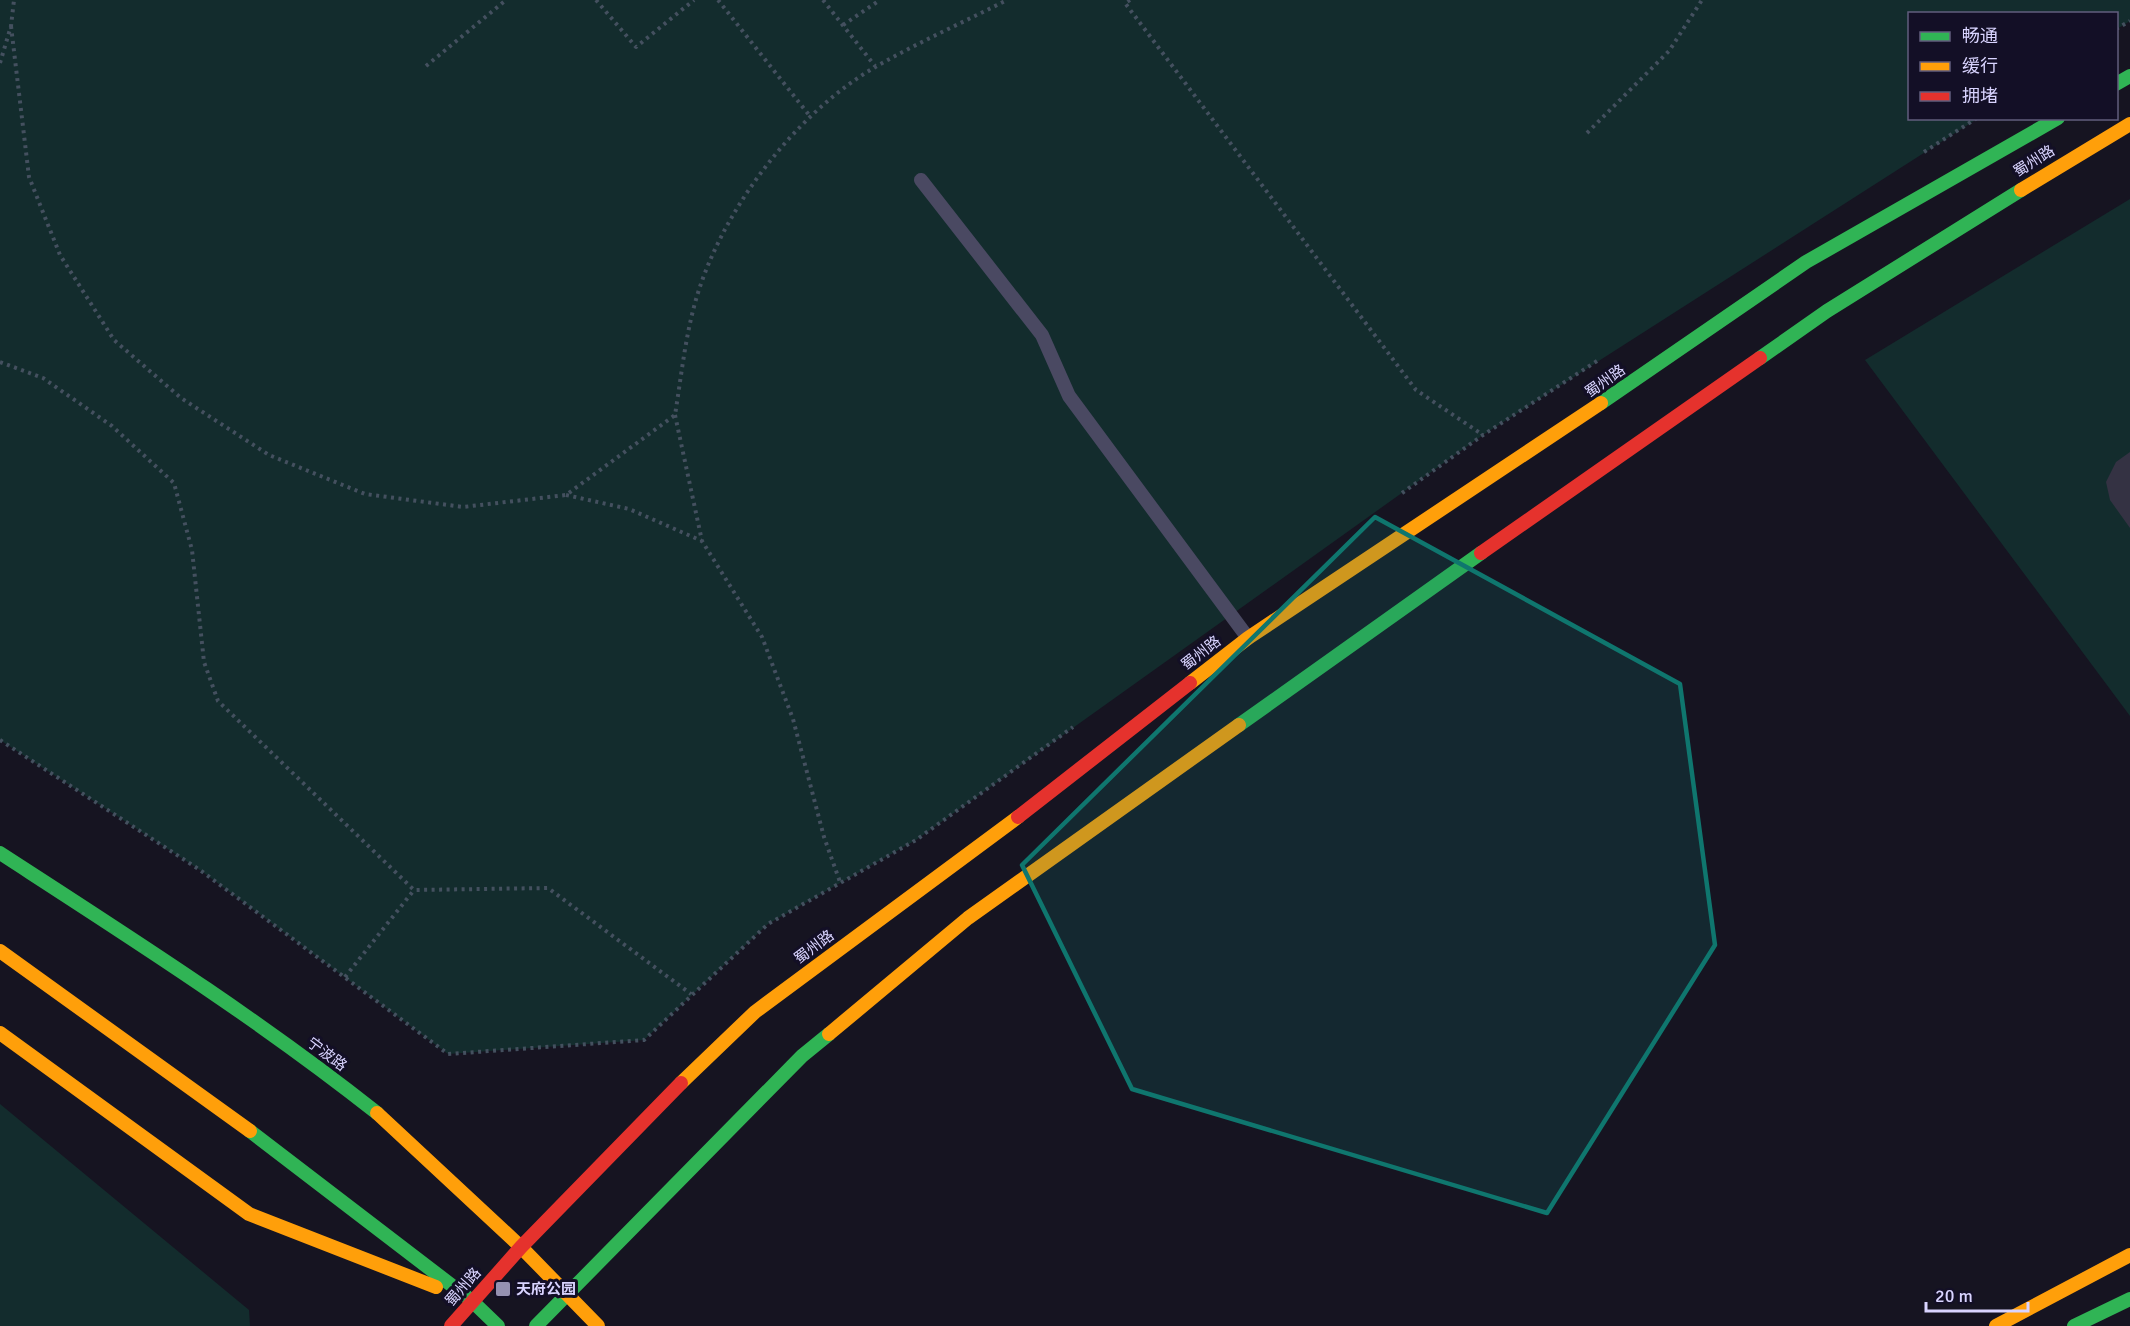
<svg xmlns="http://www.w3.org/2000/svg" width="2130" height="1326" font-family="Signika,'Noto Sans SC',sans-serif">
  <style>
    .green { fill: #132c2d }
    .building { fill: #343243 }
    .lines { fill: none; stroke-linecap: round; stroke-linejoin: round }
    .path { stroke: #44505f; stroke-width: 4; stroke-dasharray: 3 4.5; stroke-linecap: butt }
    .lane { stroke: #4a4962; stroke-width: 14 }
    .fast { stroke: #30b455; stroke-width: 14 }
    .slow { stroke: #ff9f0a; stroke-width: 14 }
    .jam { stroke: #e5322d; stroke-width: 14 }
    .marked { fill: #0f766e; fill-opacity: 0.2; stroke: #0f766e; stroke-width: 4.5; stroke-linejoin: round }
    .poi-dot { fill: #9591b1; stroke: #130f26; stroke-width: 2 }
    .labels { text-anchor: middle; stroke-width: 6; stroke-linejoin: round; paint-order: stroke }
    .street-label { font-size: 15px; fill: #d9d4ff; stroke: #130f26 }
    .poi-label { font-size: 15px; font-weight: bold; fill: #d9d4ff; stroke: #130f26; text-anchor: start }
  </style>
  <rect width="100%" height="100%" fill="#161421"/>
  <g class="green">
    <polygon points="0,0 2130,0 2130,21 2117,29 2116,14 1910,14 1910,118 1977,119 1483,435 916,840 768,924 644,1040 448,1054 200,870 0,740"/>
    <polygon points="2130,199 2130,716 1865,360"/>
    <polygon points="0,1104 249,1310 250,1326 0,1326"/>
  </g>
  <polygon class="building" points="2130,452 2130,528 2110,500 2106,482 2116,462"/>
  <g class="lines">
    <g class="path">
      <polyline points="596,0 636,47 694,0"/>
      <polyline points="718,0 809,115"/>
      <polyline points="823,0 875,66"/>
      <polyline points="1130,0 1125,3 1416,390 1483,435"/>
      <polyline points="843,25 880,0"/>
      <path d="M11 26 29 177 60 255 114 340 181 398 269 455 365 494 463 507 566 495 675 415C681 378 685 339 695 303 720 212 795 113 877 66 919 42 964 22 1007 0"/>
      <polyline points="2116,29 2130,21"/>
      <polyline points="0,63 11,26 14,0"/>
      <polyline points="426,66 506,0"/>
      <polyline points="1587,133 1669,51 1702,0"/>
      <polyline points="1924,152 1977,118"/>
      <polyline points="0,362 43,378 112,426 174,483 192,550 204,662 218,701 414,890 548,888 691,994"/>
      <polyline points="675,415 702,541 762,637 793,719 824,837 840,882"/>
      <polyline points="1402,493 1483,435 1597,361"/>
      <polyline points="566,495 629,509 702,541"/>
      <polyline points="0,740 200,870 448,1054 644,1040 768,924 916,840 1073,727"/>
      <polyline points="345,977 414,890"/>
    </g>
    <polyline class="lane" points="921,180 1042,335 1069,396 1248,638"/>
    <g class="fast">
      <polyline points="2116,84 2130,76"/>
      <polyline points="1760,358 1827,311 2021,190"/>
      <polyline points="1601,403 1806,262 2058,118"/>
      <polyline points="1239,725 1481,553"/>
      <path d="M0 853C128 936 257 1018 377 1113"/>
      <polyline points="250,1131 472,1301 498,1326"/>
      <polyline points="536,1326 802,1056 829,1034"/>
      <polyline points="2074,1326 2130,1299"/>
    </g>
    <g class="slow">
      <polyline points="2021,190 2130,124"/>
      <polyline points="1190,683 1248,638 1601,403"/>
      <polyline points="0,951 250,1131"/>
      <polyline points="0,1033 249,1214 436,1287"/>
      <polyline points="829,1034 968,918 1239,725"/>
      <polyline points="681,1083 755,1012 1018,817"/>
      <polyline points="377,1113 521,1247 598,1326"/>
      <polyline points="1996,1326 2130,1255"/>
    </g>
    <g class="jam">
      <polyline points="1481,553 1760,358"/>
      <polyline points="1018,817 1190,683"/>
      <polyline points="451,1326 521,1247 681,1083"/>
    </g>
  </g>
  <path class="marked" d="M1375 517 1680 684 1715 945 1547 1213 1132 1089 1022 865Z"/>
  <rect class="poi-dot" x="495" y="1281" width="16" height="16" rx="3"/>
  <g class="labels">
    <g class="street-label">
      <text transform="translate(2034 161) rotate(-32)" y="5">蜀州路</text>
      <text transform="translate(1605 381) rotate(-35)" y="5">蜀州路</text>
      <text transform="translate(1201 653) rotate(-38)" y="5">蜀州路</text>
      <text transform="translate(814 947) rotate(-37)" y="5">蜀州路</text>
      <text transform="translate(327 1054) rotate(37)" y="5">宁波路</text>
      <text transform="translate(463 1287) rotate(-49)" y="5">蜀州路</text>
    </g>
    <g class="poi-label">
      <text x="516" y="1294">天府公园</text>
    </g>
  </g>
  <rect x="1908" y="12" width="210" height="108" fill="#130f26" stroke="#625e7d" stroke-width="1.5"/>
  <rect x="1920" y="32" width="30" height="9" fill="#30b455" stroke="#625e7d" stroke-width="1.5"/>
  <text x="1962" y="42" font-size="18" fill="#d9d4ff">畅通</text>
  <rect x="1920" y="62" width="30" height="9" fill="#ff9f0a" stroke="#625e7d" stroke-width="1.5"/>
  <text x="1962" y="72" font-size="18" fill="#d9d4ff">缓行</text>
  <rect x="1920" y="92" width="30" height="9" fill="#e5322d" stroke="#625e7d" stroke-width="1.5"/>
  <text x="1962" y="102" font-size="18" fill="#d9d4ff">拥堵</text>
  <path d="M1926 1302v9h102v-9" fill="none" stroke="#d9d4ff" stroke-width="3"/>
  <text x="1935" y="1302" font-size="18" fill="#d9d4ff" stroke="#130f26" stroke-width="4.5" paint-order="stroke">20 m</text>
</svg>
